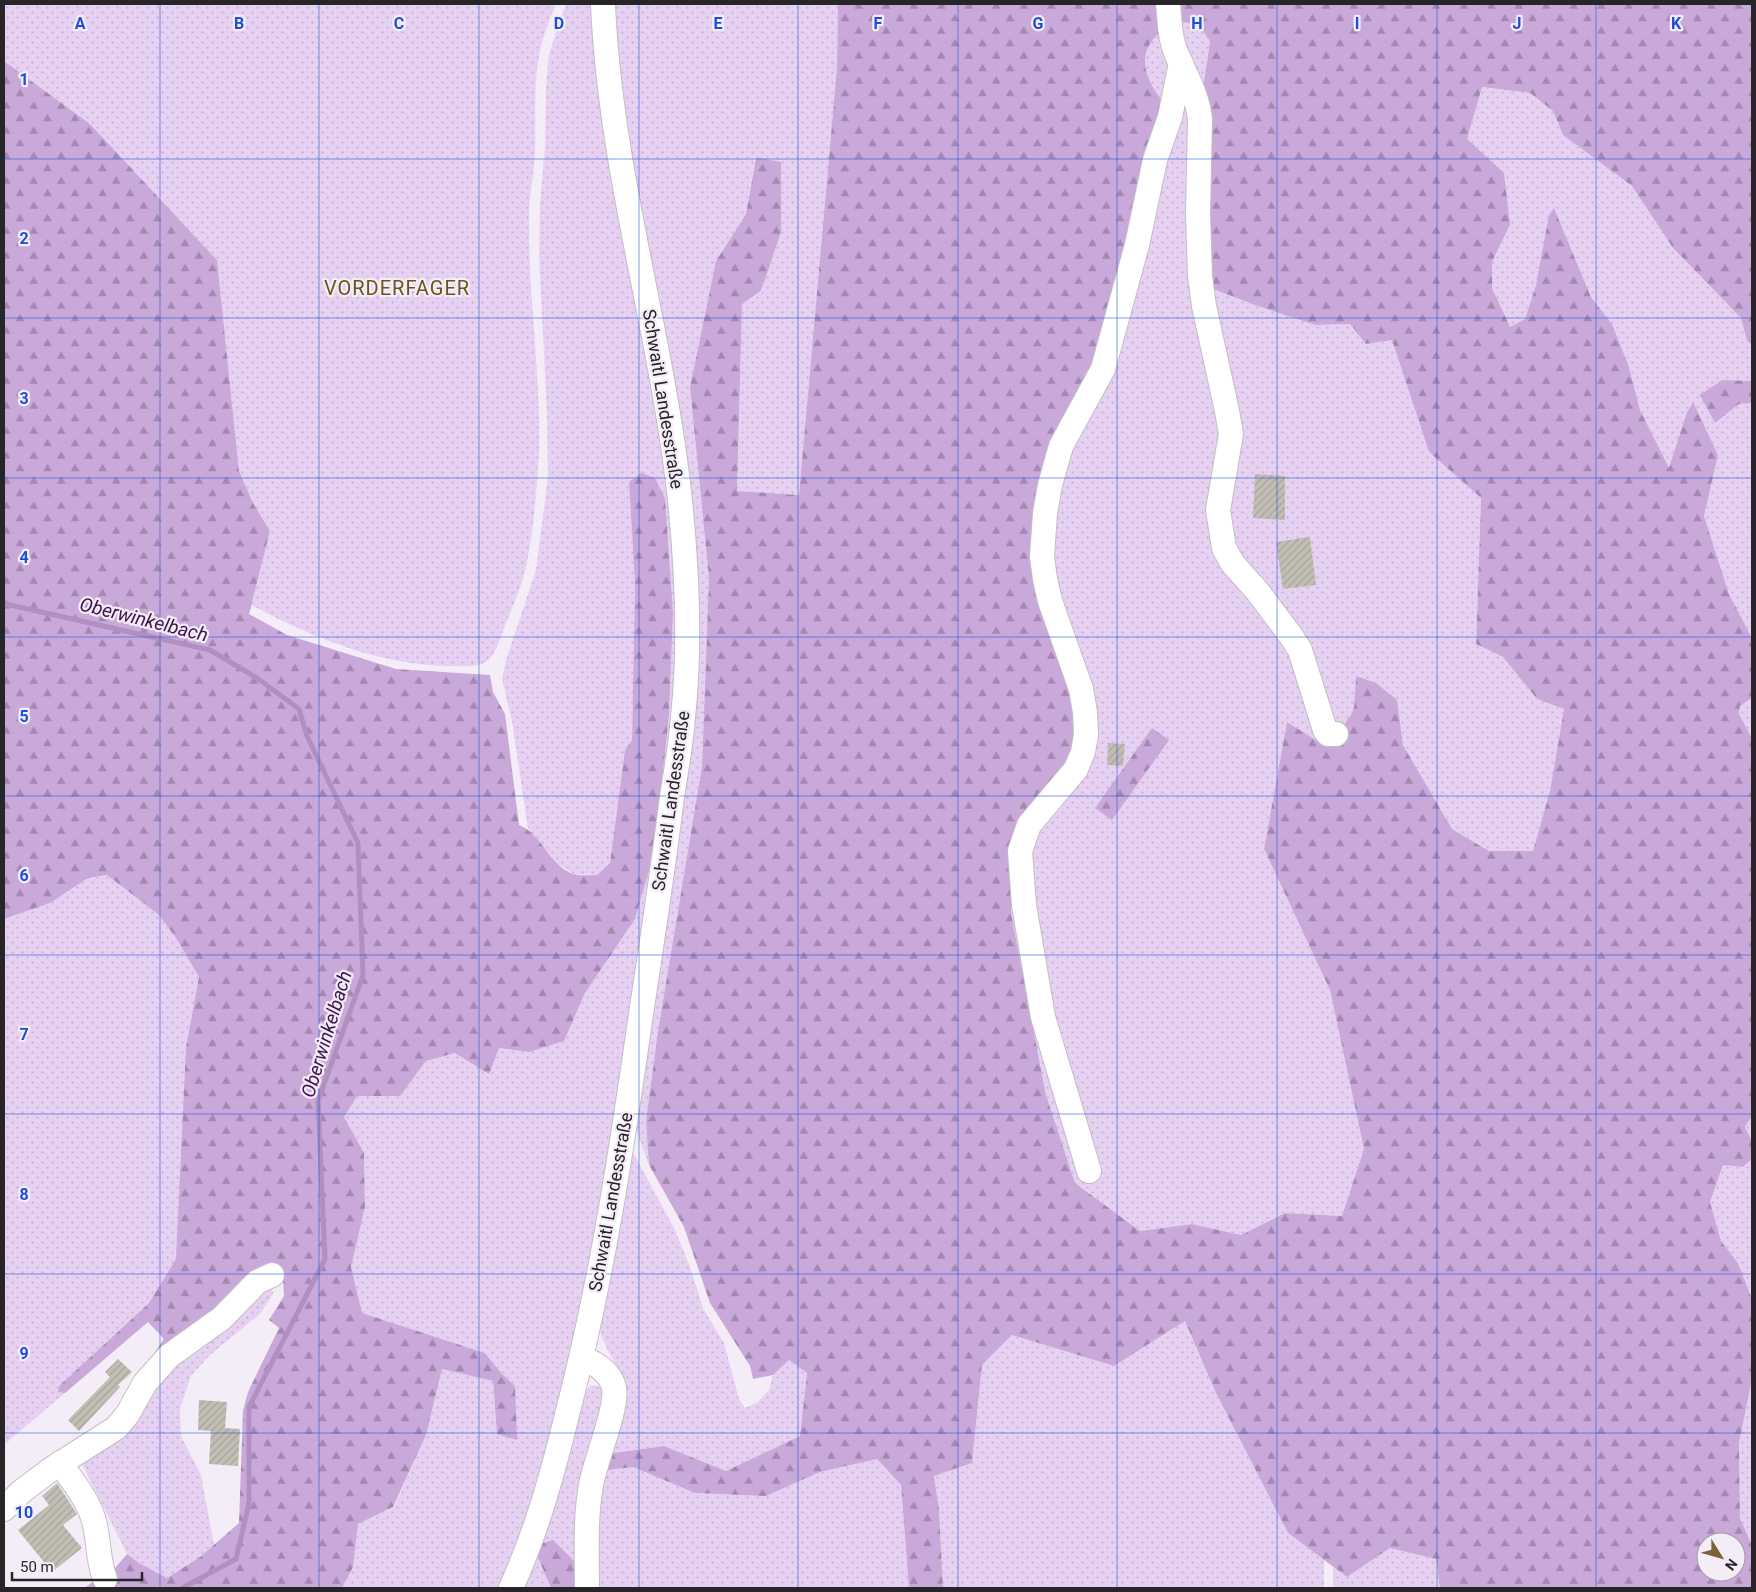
<svg xmlns="http://www.w3.org/2000/svg" width="1756" height="1592" font-family="Roboto,sans-serif">
  <style>
    .grass { fill: url(#grass-dots) }
    .forest { fill: url(#forest-firs); fill-rule: evenodd }
    .lines { fill: none; stroke-linecap: round; stroke-linejoin: round }
    .stream { stroke: #b190c1; stroke-width: 5 }
    .building { fill: url(#building-hatch) }
    .minor-casing { stroke: #c4bdc7; stroke-width: 26 }
    .minor { stroke: #fff; stroke-width: 24 }
    .grid { fill: none; stroke: #1d4ed8; stroke-width: 1; stroke-opacity: 0.55 }
    .labels { text-anchor: middle; stroke-width: 4.5; stroke-linejoin: round; paint-order: stroke }
    .street-label { font-size: 18px; fill: #282529; stroke: #f4edf7 }
    .water-label { font-size: 19px; font-style: italic; fill: #3e134f; stroke: #f4edf7 }
    .quarter-label { font-size: 20px; letter-spacing: 1px; fill: #6b541a; stroke: #f4edf7 }
    .grid-label { font-size: 16px; text-anchor: middle; font-weight: bold; fill: #1d4ed8; stroke: #f4edf7; stroke-width: 4.5; stroke-linejoin: round; paint-order: stroke }
  </style>
  <defs>
    <pattern id="grass-dots" width="8" height="8" patternUnits="userSpaceOnUse" patternTransform="scale(1.25)"><rect width="8" height="8" fill="#e7d1f2"/><path d="M2 2h.1M6 6h.1" fill="none" stroke="#c6b3d0" stroke-width="1.8" stroke-linecap="round"/></pattern>
    <pattern id="forest-firs" width="22" height="20" patternUnits="userSpaceOnUse" patternTransform="scale(1.25)"><rect width="22" height="20" fill="#c9a8da"/><path d="M5 1l3.5 6h-7zM16 11l3.5 6h-7z" fill="#a389b1"/></pattern>
    <pattern id="building-hatch" width="6" height="6" patternUnits="userSpaceOnUse" patternTransform="scale(1.25)"><rect width="6" height="6" fill="#c3beb4"/><path d="M-1 1l2-2M0 6l6-6M5 7l2-2" fill="none" stroke="#a8a39b"/></pattern>
  </defs>
  <rect width="100%" height="100%" fill="#f4edf7"/>
  <g class="grass">
    <path d="M4 4H556C549 21 542 38 539 56 533 88 536 121 535 153 534 174 529 196 529 217 528 296 541 374 539 452 537 489 534 526 527 562 523 583 514 604 506 623 501 635 496 657 484 663 473 668 458 666 447 666 378 665 311 637 251 605L270 531 253 503 239 471 217 260 90 124 4 61Z"/>
    <polygon points="566,4 594,4 633,275 668,482 678,626 674,714 590,1277 538,1489 501,1588 342,1588 353,1567 358,1524 394,1507 426,1435 442,1369 493,1381 497,1434 515,1386 501,1373 485,1353 362,1313 351,1267 365,1207 364,1154 344,1117 357,1095 400,1096 426,1061 455,1053 499,1048 529,1052 564,1041 585,993 635,919 659,810 669,715 673,614 629,482 635,584 632,741 625,750 610,863 597,875 574,874 558,864 528,829 512,721 502,679 506,660 536,570 548,476 547,414 539,255 540,205 545,146 546,87 549,54"/>
    <polygon points="612,4 838,4 837,67 799,495 737,491 742,304 762,291 781,162 755,157 746,214 716,261 690,387 709,578 702,766 658,1031 646,1121 649,1165 633,1122 697,626 628,160"/>
    <path d="M1184 22 1199 25 1210 41 1207 59 1210 183 1211 288 1252 304 1315 325 1350 324 1366 344 1392 340 1429 452 1481 498 1476 644 1503 657 1537 699 1564 709 1550 791 1533 851H1489L1452 829 1403 745 1397 700 1356 676 1354 707 1351 715 1327 747 1287 722 1264 849 1330 990 1364 1149 1342 1216 1285 1213 1241 1235 1192 1224 1140 1231 1075 1183 1046 1095 1011 913 1013 850 1038 574 1163 101C1144 79 1135 51 1162 31 1168 26 1178 25 1184 22Z"/>
    <polygon points="1481,87 1530,93 1553,111 1563,135 1632,186 1673,248 1741,318 1747,341 1752,344 1752,381 1722,380 1715,423 1739,404 1752,403 1752,638 1729,594 1704,516 1718,455 1692,402 1687,412 1669,469 1640,410 1629,367 1612,324 1591,297 1554,208 1536,285 1525,319 1510,328 1492,288 1492,262 1510,225 1467,139"/>
    <polygon points="1752,698 1752,738 1739,714 1740,706"/>
    <polygon points="107,875 159,915 176,938 199,977 186,1047 177,1259 149,1303 59,1386 58,1392 65,1393 4,1445 4,919 50,903 88,878"/>
    <polygon points="1752,1115 1752,1141 1745,1127"/>
    <polygon points="629,1151 634,1154 675,1230 689,1264 703,1308 724,1343 739,1399 745,1408 758,1402 769,1390 773,1375 789,1360 807,1373 800,1436 726,1471 664,1446 606,1454 628,1396 625,1380 608,1351 601,1335 600,1320"/>
    <polygon points="1752,1159 1752,1299 1738,1263 1721,1241 1710,1202 1723,1165 1743,1167"/>
    <polygon points="271,1286 273,1294 260,1314 210,1355 191,1376 180,1409 181,1436 201,1475 214,1545 200,1557 167,1578 139,1563 127,1554 78,1456 143,1393"/>
    <polygon points="1185,1321 1216,1393 1288,1533 1324,1560 1324,1588 943,1588 939,1509 934,1476 972,1463 982,1365 1012,1335 1114,1366"/>
    <polygon points="1752,1379 1752,1545 1740,1518 1739,1443"/>
    <polygon points="591,1385 602,1387 606,1396 580,1567 540,1544 582,1396"/>
    <polygon points="877,1459 901,1485 909,1588 595,1588 601,1471 633,1467 695,1493 766,1496 820,1472"/>
    <polygon points="1390,1548 1436,1559 1440,1588 1333,1588 1333,1567 1347,1577"/>
    <polygon points="536,1553 551,1588 521,1588"/>
  </g>
  <g class="forest">
    <path d="M838 4H1752V344L1747 341 1741 318 1673 248 1632 186 1563 135 1553 111 1530 93 1482 87 1467 139 1504 173 1510 225 1492 262V288L1510 327 1525 319 1536 285 1549 215 1554 208 1591 297 1612 324 1629 367 1640 410 1669 468 1687 412 1693 402 1718 455 1704 516 1729 594 1752 638V698L1740 706 1739 714 1752 738V1115L1745 1127 1752 1141V1159L1743 1167 1723 1165 1710 1202 1721 1241 1738 1263 1752 1299V1379L1739 1443 1740 1518 1752 1545V1588H1440L1436 1559 1390 1548 1347 1577 1288 1533 1216 1393 1185 1321 1114 1366 1012 1335 982 1365 972 1463 934 1476 939 1509 943 1588H909L901 1485 877 1459 820 1472 766 1496 695 1493 633 1467 601 1471 606 1454 664 1446 726 1471 800 1436 807 1373 789 1360 773 1375 753 1379 750 1366 710 1303 684 1227 649 1165 646 1121 658 1031 702 766 709 578 690 387 716 261 746 214 756 157 781 162V232L761 291 742 304 737 491 799 495 837 67ZM1184 22 1199 25 1210 41 1204 82 1210 183 1211 288 1252 304 1315 325 1350 324 1366 344 1392 340 1429 452 1481 498 1476 644 1503 657 1537 699 1564 709 1550 791 1533 851H1489L1452 829 1403 745 1397 700 1376 683 1356 676 1354 707 1351 715 1327 747 1287 722 1264 849 1330 990 1364 1149 1342 1216 1285 1213 1241 1235 1192 1224 1140 1231 1075 1183 1046 1095 1011 913 1013 850 1080 751 1068 666 1041 502 1106 328 1163 101C1144 79 1135 51 1162 31 1168 27 1177 25 1184 22ZM1706 1542H1736V1572H1706Z"/>
    <path d="M4 61 90 124 217 260 239 471 253 503 270 531 249 614 287 635 396 669 490 675 493 692 505 714 519 825C542 834 549 865 573 874 580 876 590 875 597 875L610 863 625 750 632 740 635 584 629 482 641 473 655 478 665 498 673 614 669 715 659 810 649 870 635 919 585 993 564 1041 529 1052 499 1048 489 1074 455 1053 426 1061 400 1096H357L344 1117 364 1153 365 1207 351 1267 362 1313 485 1353 501 1373 515 1386 517 1440 497 1434 493 1381 442 1369 426 1435 393 1507 358 1524 353 1567 342 1588H84L115 1568 127 1554 139 1563 167 1578 200 1557 239 1523 243 1411 248 1392 279 1328 269 1320 284 1296 283 1278 235 1293 141 1372 164 1339 148 1322 65 1393 58 1392 59 1386 149 1303 176 1259 186 1047 199 977 176 938 159 915 107 875 88 878 50 903 4 919Z"/>
    <polygon points="1722,380 1752,381 1752,403 1739,404 1715,423 1700,395"/>
    <polygon points="1152,728 1169,740 1112,820 1095,808"/>
    <polygon points="553,1540 580,1567 581,1588 551,1588 536,1553 540,1544"/>
  </g>
  <g class="lines">
    <polyline class="stream" points="4,601 6,604 210,650 257,678 299,709 307,736 358,843 363,975 318,1101 325,1259 249,1407 249,1503 236,1559 182,1588"/>
  </g>
  <g class="building">
    <polygon points="1255,474 1285,476 1285,520 1253,518"/>
    <polygon points="1310,537 1316,585 1283,589 1276,542"/>
    <polygon points="1108,743 1125,744 1123,766 1107,765"/>
    <polygon points="118,1359 132,1372 118,1385 120,1387 79,1431 68,1420 110,1377 105,1372"/>
    <polygon points="199,1400 227,1402 225,1428 240,1429 238,1466 209,1464 211,1431 198,1430"/>
    <polygon points="57,1483 77,1514 63,1525 82,1548 52,1572 18,1530 49,1505 42,1496"/>
  </g>
  <g class="lines">
    <defs>
      <g id="minor">
        <path d="M1168 4C1170 19 1169 35 1175 50 1184 74 1197 92 1200 119L1198 214 1200 276 1204 306 1227 411 1231 434 1218 510 1224 548 1233 564 1258 592 1291 636 1300 650 1325 730 1328 734H1336"/>
        <polyline points="1089,1171 1043,1017 1024,905 1020,851 1029,825 1076,769 1083,752 1086,735 1085,712 1081,689 1050,601 1045,579 1042,557 1045,513 1050,485 1061,446 1103,369 1137,245 1155,160 1170,117 1181,63"/>
        <path d="M582 1358C596 1363 611 1373 614 1388 618 1408 595 1461 591 1485 585 1518 587 1554 587 1588"/>
        <path d="M60 1463C73 1482 90 1502 95 1525 99 1543 98 1561 105 1579"/>
        <polyline points="4,1509 21,1492 50,1470 116,1428 127,1415 145,1383 169,1356 222,1318 257,1282 272,1275"/>
        <path d="M511 1588C537 1531 553 1472 568 1411 602 1280 622 1147 641 1014 652 942 663 870 672 797 676 771 681 744 683 717 691 643 687 565 679 491 660 327 610 169 603 4"/>
      </g>
    </defs>
    <use href="#minor" class="minor-casing"/>
    <use href="#minor" class="minor"/>
  </g>
  <path class="grid" d="M160 4V1588M319 4V1588M479 4V1588M639 4V1588M798 4V1588M958 4V1588M1117 4V1588M1277 4V1588M1437 4V1588M1596 4V1588M4 159H1752M4 318H1752M4 478H1752M4 637H1752M4 796H1752M4 955H1752M4 1114H1752M4 1274H1752M4 1433H1752"/>
  <g class="labels">
    <g class="street-label">
      <text transform="translate(663 399) rotate(81)" y="6">Schwaitl Landesstraße</text>
      <text transform="translate(671 801) rotate(-82)" y="6">Schwaitl Landesstraße</text>
      <text transform="translate(611 1202) rotate(-80)" y="6">Schwaitl Landesstraße</text>
    </g>
    <g class="water-label">
      <text transform="translate(144 619) rotate(14)" y="7">Oberwinkelbach</text>
      <text transform="translate(326 1034) rotate(-73)" y="7">Oberwinkelbach</text>
    </g>
    <g class="quarter-label">
      <text x="397" y="295">VORDERFAGER</text>
    </g>
  </g>
  <g class="grid-label">
    <text x="80" y="29">A</text>
    <text x="239" y="29">B</text>
    <text x="399" y="29">C</text>
    <text x="559" y="29">D</text>
    <text x="718" y="29">E</text>
    <text x="878" y="29">F</text>
    <text x="1038" y="29">G</text>
    <text x="1197" y="29">H</text>
    <text x="1357" y="29">I</text>
    <text x="1517" y="29">J</text>
    <text x="1676" y="29">K</text>
    <text x="24" y="85">1</text>
    <text x="24" y="244">2</text>
    <text x="24" y="404">3</text>
    <text x="24" y="563">4</text>
    <text x="24" y="722">5</text>
    <text x="24" y="881">6</text>
    <text x="24" y="1040">7</text>
    <text x="24" y="1200">8</text>
    <text x="24" y="1359">9</text>
    <text x="24" y="1518">10</text>
  </g>
  <rect width="1756" height="1592" fill="none" stroke="#282529" stroke-width="10"/>
  <g transform="translate(1721 1557) rotate(127)"><circle r="24" fill="#f4edf7" stroke="#a29da5"/>
  <path d="M0-4L9 19L0 12L-9 19Z" fill="#7a6434"/>
  <text y="-8" font-size="14" font-weight="bold" text-anchor="middle" fill="#282529">N</text>
  </g>
  <path d="M12 1572v8h130v-8" fill="none" stroke="#282529" stroke-width="2.5"/>
  <text x="20" y="1572" font-size="15" fill="#282529" stroke="#f4edf7" stroke-width="4" paint-order="stroke">50 m</text>
</svg>
